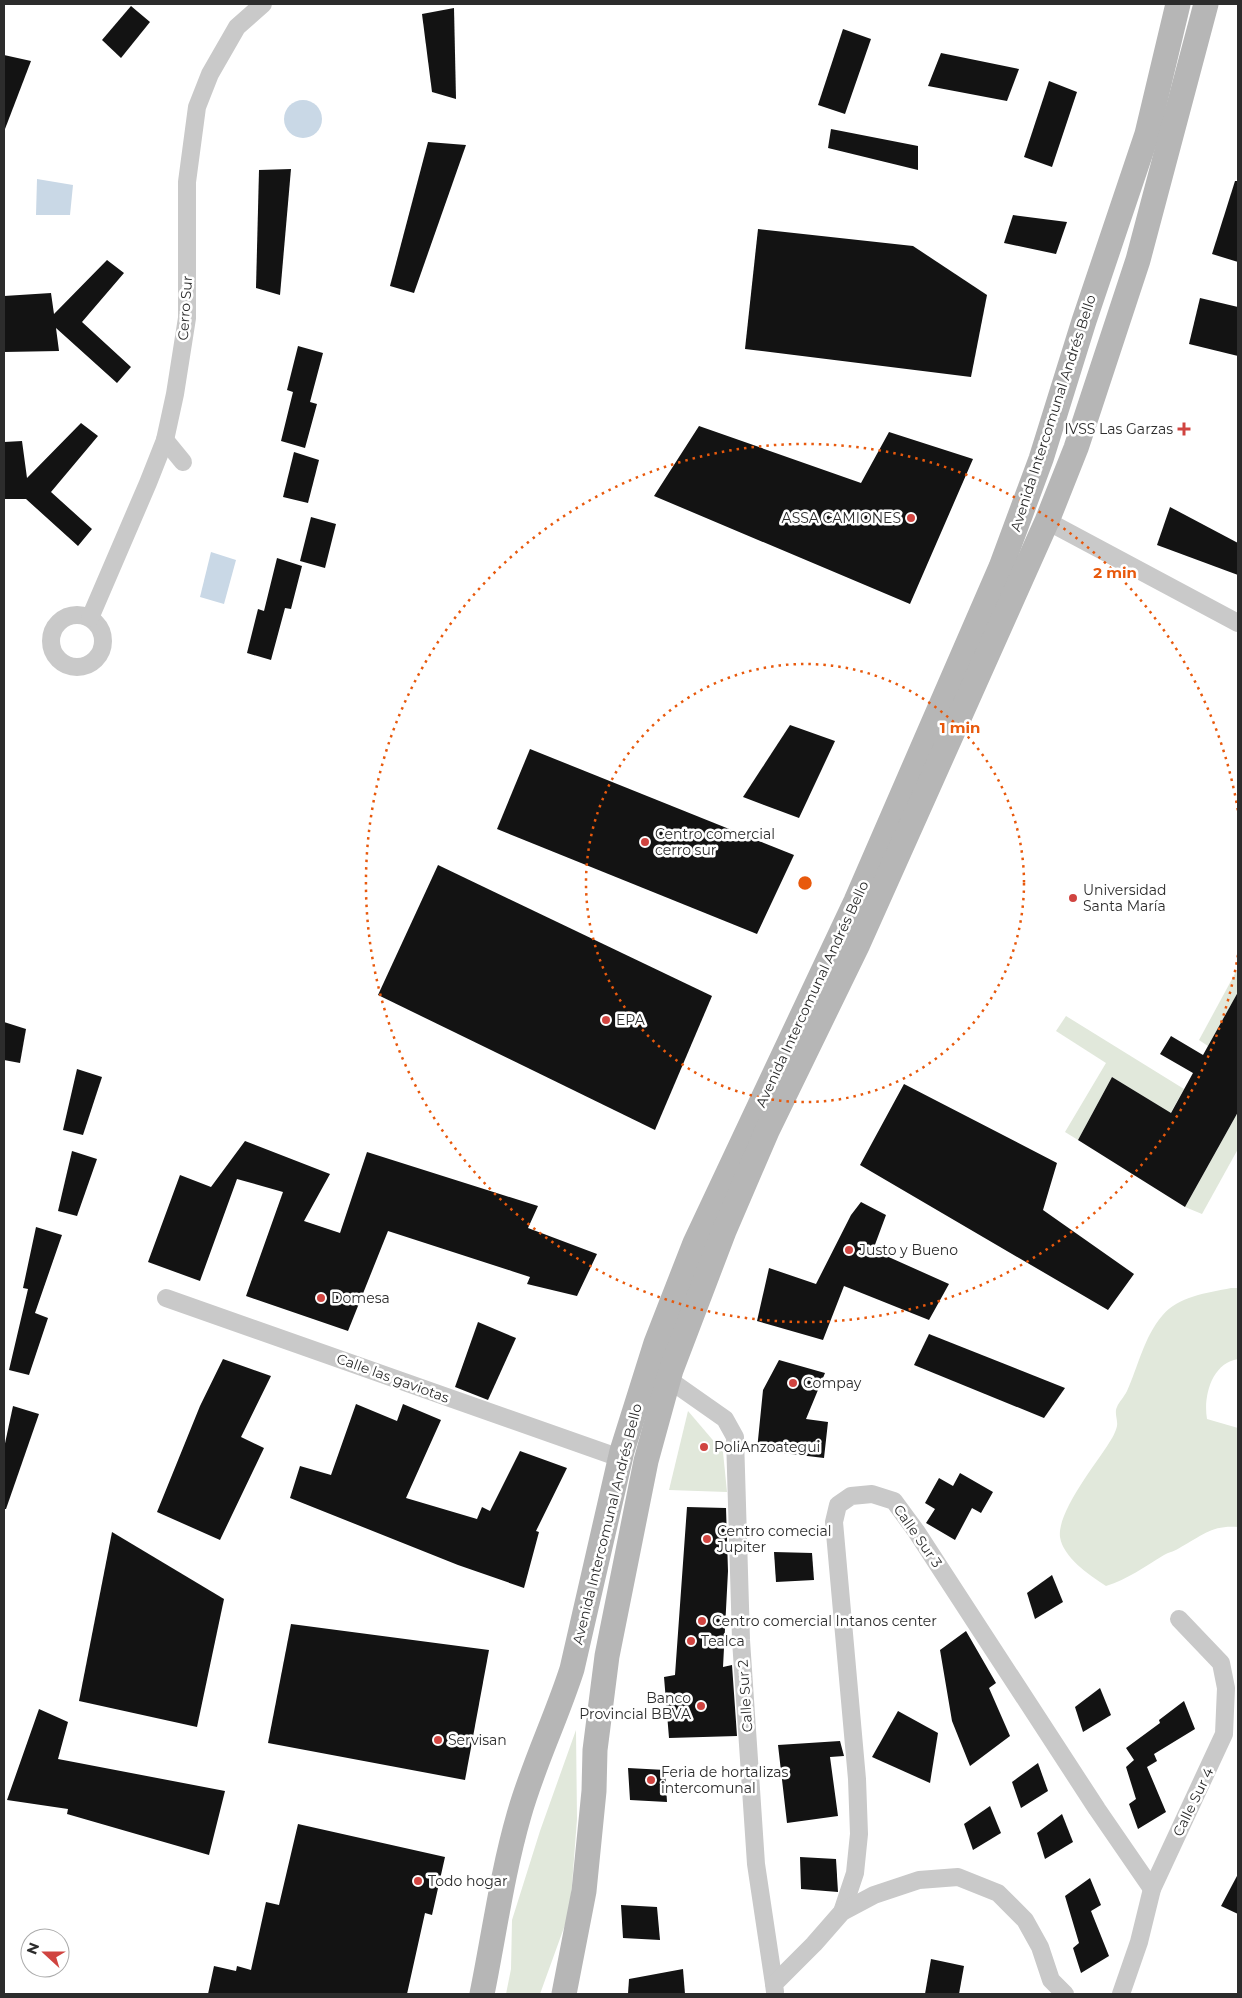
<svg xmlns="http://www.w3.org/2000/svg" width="1242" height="1998" font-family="Montserrat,sans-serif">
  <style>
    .green { fill: #e1e8db }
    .water { fill: #c9d8e6 }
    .building { fill: #131313 }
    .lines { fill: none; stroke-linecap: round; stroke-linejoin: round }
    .minor { stroke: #c9c9c9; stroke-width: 18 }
    .secondary { stroke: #b6b6b6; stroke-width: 25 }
    .ring { fill: none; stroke: #e8590c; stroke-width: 2.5; stroke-dasharray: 2.5 5 }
    .poi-dot { fill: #d04440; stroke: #fff; stroke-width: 2 }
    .labels { text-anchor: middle; stroke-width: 5; stroke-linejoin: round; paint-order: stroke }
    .street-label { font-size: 14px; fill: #2c2c2c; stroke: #fff }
    .poi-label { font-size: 14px; fill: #2c2c2c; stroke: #fff; text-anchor: start }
    .centre { fill: #e8590c; stroke: #fff; stroke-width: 2.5 }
    .ring-label { font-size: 15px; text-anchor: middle; font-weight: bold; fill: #e8590c; stroke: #fff; stroke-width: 5; stroke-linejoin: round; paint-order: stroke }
  </style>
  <rect width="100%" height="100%" fill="#fff"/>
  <g class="green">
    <polygon points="1238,968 1238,992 1208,1046 1199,1040"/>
    <polygon points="1066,1016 1184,1089 1135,1176 1123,1168 1159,1106 1112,1077 1078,1140 1065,1132 1106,1063 1056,1031"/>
    <polygon points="1238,1112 1238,1149 1202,1214 1185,1207"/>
    <path d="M1231 1288H1238V1359C1212 1363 1203 1396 1207 1419L1238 1428V1527C1212 1525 1203 1535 1181 1547 1176 1551 1169 1552 1164 1555 1144 1567 1128 1579 1106 1586 1089 1575 1063 1557 1060 1537 1057 1512 1096 1464 1109 1443 1112 1439 1116 1431 1117 1426 1118 1420 1114 1413 1117 1407 1119 1402 1124 1397 1127 1391 1138 1367 1144 1337 1162 1316 1178 1296 1207 1293 1231 1288Z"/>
    <polygon points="688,1411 723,1452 727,1492 669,1490"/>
    <polygon points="576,1730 577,1819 570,1911 540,1994 506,1994 511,1969 512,1920 540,1831"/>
  </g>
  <g class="water">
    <circle cx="303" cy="119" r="19"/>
    <polygon points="37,179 73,185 70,215 36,215"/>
    <polygon points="211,552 236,560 224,604 200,597"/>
  </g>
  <g class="building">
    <polygon points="131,6 150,22 121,58 102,40"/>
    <polygon points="454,8 456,99 432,92 422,14"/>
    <polygon points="843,29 871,39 845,114 818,105"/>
    <polygon points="941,53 1019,69 1007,101 928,86"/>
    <polygon points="4,55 31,61 5,129 4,129"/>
    <polygon points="1049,81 1077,92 1052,167 1024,157"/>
    <polygon points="831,129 918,146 918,170 828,148"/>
    <polygon points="428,142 466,145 414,293 390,286"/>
    <polygon points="291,169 280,295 256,288 259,170"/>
    <polygon points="1235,181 1238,181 1238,262 1212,254"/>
    <polygon points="1013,215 1067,222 1056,254 1004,243"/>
    <polygon points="758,229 913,246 987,295 971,377 745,349"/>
    <polygon points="107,260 124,273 82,322 131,367 117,383 56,328 59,351 4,352 4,296 51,293 54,314"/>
    <polygon points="1200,298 1238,307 1238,356 1189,344"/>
    <polygon points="298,346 323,353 310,402 317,404 305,448 281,441 293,392 287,390"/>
    <polygon points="81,423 98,436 51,492 92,529 78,546 26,499 4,499 4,442 22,441 27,478"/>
    <polygon points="699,426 861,483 889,432 973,459 910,604 654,496"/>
    <polygon points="294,452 319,460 308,503 283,497"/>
    <polygon points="1170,507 1238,543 1238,575 1157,545"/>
    <polygon points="311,517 336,524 325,568 300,561"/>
    <polygon points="277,558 302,566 291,609 285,608 271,660 247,653 258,609 264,611"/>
    <polygon points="790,725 835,741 799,818 743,797"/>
    <polygon points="530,749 794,855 757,934 497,829"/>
    <polygon points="438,865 712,996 655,1130 378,995"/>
    <polygon points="1238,992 1238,1112 1185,1207 1078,1140 1112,1077 1171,1113 1193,1073 1160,1054 1171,1036 1203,1055"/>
    <polygon points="4,1022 26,1029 20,1063 4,1060"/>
    <polygon points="77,1069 102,1077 83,1135 63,1130"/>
    <polygon points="904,1084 1057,1163 1043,1210 1134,1274 1108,1310 860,1165"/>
    <polygon points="245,1141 330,1174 304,1221 340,1233 367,1152 538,1206 528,1228 597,1254 577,1296 527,1284 530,1277 388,1231 348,1331 246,1296 283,1192 237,1179 200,1281 148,1262 180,1175 211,1187"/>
    <polygon points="72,1151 97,1159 77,1216 58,1211"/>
    <polygon points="861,1202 886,1215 873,1250 949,1284 929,1320 844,1286 823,1340 757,1321 769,1268 816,1284 851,1215"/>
    <polygon points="36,1227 62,1235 35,1313 48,1318 29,1375 9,1370 28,1289 23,1288"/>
    <polygon points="478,1322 516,1338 488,1400 455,1387"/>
    <polygon points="929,1334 1065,1388 1044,1418 914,1365"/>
    <polygon points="223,1359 271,1376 241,1437 264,1448 220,1540 157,1512 200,1406"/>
    <polygon points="779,1360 825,1373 806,1419 828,1422 824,1458 757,1450 763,1390"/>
    <polygon points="356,1404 397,1421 403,1404 441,1420 406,1498 477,1519 482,1507 490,1511 520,1451 567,1468 536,1531 539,1532 524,1588 458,1565 290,1498 300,1466 331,1475"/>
    <polygon points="13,1406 39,1414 6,1509 4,1509 4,1448"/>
    <polygon points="960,1473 993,1492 981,1513 972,1508 955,1540 926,1523 935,1509 925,1503 939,1478 953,1486"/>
    <polygon points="687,1507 726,1508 728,1571 723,1667 732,1665 737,1736 669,1738 664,1677 675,1675"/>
    <polygon points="112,1532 224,1599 197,1727 79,1701"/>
    <polygon points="774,1552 812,1553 814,1580 776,1582"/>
    <polygon points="1052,1575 1063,1602 1035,1619 1027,1593"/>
    <polygon points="291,1624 489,1650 465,1780 268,1743"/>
    <polygon points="966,1631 996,1683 989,1688 1010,1736 970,1766 952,1721 940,1650"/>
    <polygon points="1100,1688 1111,1715 1083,1732 1075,1707"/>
    <polygon points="1184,1701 1195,1729 1154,1754 1157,1761 1147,1767 1166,1812 1138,1829 1129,1804 1136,1799 1126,1767 1134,1760 1126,1748 1160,1723 1159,1720"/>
    <polygon points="39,1709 68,1722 58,1759 225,1791 209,1855 67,1814 68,1809 7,1800"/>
    <polygon points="898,1711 938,1733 930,1783 872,1757"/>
    <polygon points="840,1741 844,1756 830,1757 838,1816 787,1823 778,1745"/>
    <polygon points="1038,1763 1048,1791 1021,1808 1012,1782"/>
    <polygon points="628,1768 665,1770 667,1802 630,1800"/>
    <polygon points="990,1806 1001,1833 973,1850 964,1824"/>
    <polygon points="1062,1814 1073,1842 1045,1859 1037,1833"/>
    <polygon points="298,1824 445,1857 432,1915 425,1913 407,1994 208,1994 214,1966 236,1971 237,1966 251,1970 266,1902 279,1905"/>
    <polygon points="800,1857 836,1859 838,1892 801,1889"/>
    <polygon points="1238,1874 1238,1914 1221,1906"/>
    <polygon points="1090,1878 1101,1905 1091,1911 1109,1956 1081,1973 1073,1948 1079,1943 1065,1896"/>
    <polygon points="621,1905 657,1907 660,1940 623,1938"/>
    <polygon points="931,1959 964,1966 959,1994 925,1994"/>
    <polygon points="683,1969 685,1994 628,1994 629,1979"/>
  </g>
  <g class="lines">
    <g class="minor">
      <polyline points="165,440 183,462"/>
      <polyline points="1047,521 1238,623"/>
      <circle cx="77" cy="641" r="26"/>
      <polyline points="90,618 148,483 165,440 175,394 187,318 187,182 197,107 210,74 237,27 263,4"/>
      <polyline points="166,1298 620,1458"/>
      <polyline points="668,1379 725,1419 735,1437 741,1640 756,1864 774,1984"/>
      <polyline points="842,1912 855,1873 859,1834 857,1779 834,1522 838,1505 851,1496 872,1494 894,1501 916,1531 1097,1809 1152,1889"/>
      <polyline points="775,1992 774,1984 814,1944 842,1912 874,1895 919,1880 958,1877 998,1893 1025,1920 1040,1947 1051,1980 1065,1994"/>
      <polyline points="1121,1994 1139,1942 1152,1889 1224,1734 1226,1688 1221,1663 1179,1619"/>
    </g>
    <g class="secondary">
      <path d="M482 1994C494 1935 502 1874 519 1815 533 1765 556 1719 572 1669L622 1451 656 1343 695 1243 856 901 1001 567 1041 459 1084 321 1147 134 1178 4"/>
      <polyline points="564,1994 584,1891 594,1791 595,1750 607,1656 646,1461 671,1370 724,1231 767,1131 858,944 1047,521 1076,448 1138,260 1206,4"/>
    </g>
  </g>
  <g class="ring">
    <circle cx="805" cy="883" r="219"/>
    <path d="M1238 955A439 439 0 1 1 1238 811"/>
  </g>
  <g class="poi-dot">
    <path d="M1181.5 421.5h5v5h5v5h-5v5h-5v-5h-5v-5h5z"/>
    <circle cx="911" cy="518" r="5"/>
    <circle cx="645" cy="842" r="5"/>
    <circle cx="1073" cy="898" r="5"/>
    <circle cx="606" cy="1020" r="5"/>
    <circle cx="849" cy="1250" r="5"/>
    <circle cx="321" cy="1298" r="5"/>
    <circle cx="793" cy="1383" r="5"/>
    <circle cx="704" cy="1447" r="5"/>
    <circle cx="707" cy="1539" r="5"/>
    <circle cx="702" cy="1621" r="5"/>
    <circle cx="691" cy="1641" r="5"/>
    <circle cx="701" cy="1706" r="5"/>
    <circle cx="438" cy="1740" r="5"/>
    <circle cx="651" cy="1780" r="5"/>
    <circle cx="418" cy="1881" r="5"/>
  </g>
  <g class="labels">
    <g class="street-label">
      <text transform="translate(185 308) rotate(-86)" y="5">Cerro Sur</text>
      <text transform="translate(1053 413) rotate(-72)" y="5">Avenida Intercomunal Andrés Bello</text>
      <text transform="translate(812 994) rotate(-65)" y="5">Avenida Intercomunal Andrés Bello</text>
      <text transform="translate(393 1378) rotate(20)" y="5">Calle las gaviotas</text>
      <text transform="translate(607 1524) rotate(-76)" y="5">Avenida Intercomunal Andrés Bello</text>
      <text transform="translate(918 1536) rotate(55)" y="5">Calle Sur 3</text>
      <text transform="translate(745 1696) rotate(-94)" y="5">Calle Sur 2</text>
      <text transform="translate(1193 1802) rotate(-64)" y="5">Calle Sur 4</text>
    </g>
    <g class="poi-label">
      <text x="1173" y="434" text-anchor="end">IVSS Las Garzas</text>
      <text x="901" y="523" text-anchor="end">ASSA CAMIONES</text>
      <text x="655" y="839">Centro comercial<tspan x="655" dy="16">cerro sur</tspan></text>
      <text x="1083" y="895">Universidad<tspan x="1083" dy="16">Santa María</tspan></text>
      <text x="616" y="1025">EPA</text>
      <text x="859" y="1255">Justo y Bueno</text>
      <text x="331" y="1303">Domesa</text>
      <text x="803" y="1388">Compay</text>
      <text x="714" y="1452">PoliAnzoategui</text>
      <text x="717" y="1536">Centro comecial<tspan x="717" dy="16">Jupiter</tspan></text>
      <text x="712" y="1626">Centro comercial Intanos center</text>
      <text x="701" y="1646">Tealca</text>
      <text x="691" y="1703" text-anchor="end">Banco<tspan x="691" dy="16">Provincial BBVA</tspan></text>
      <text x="448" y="1745">Servisan</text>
      <text x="661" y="1777">Feria de hortalizas<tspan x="661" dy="16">intercomunal</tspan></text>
      <text x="428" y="1886">Todo hogar</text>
    </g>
  </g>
  <circle cx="805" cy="883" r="8" class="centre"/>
  <g class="ring-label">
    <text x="1115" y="578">2 min</text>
    <text x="960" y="733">1 min</text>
  </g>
  <rect width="1242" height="1998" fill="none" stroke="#2c2c2c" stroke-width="10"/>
  <g transform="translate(45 1953) rotate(291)"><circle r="24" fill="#ffffff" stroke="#ababab"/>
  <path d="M0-4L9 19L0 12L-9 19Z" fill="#d04440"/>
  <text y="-8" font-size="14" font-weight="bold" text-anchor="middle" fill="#2c2c2c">N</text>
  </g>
</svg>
